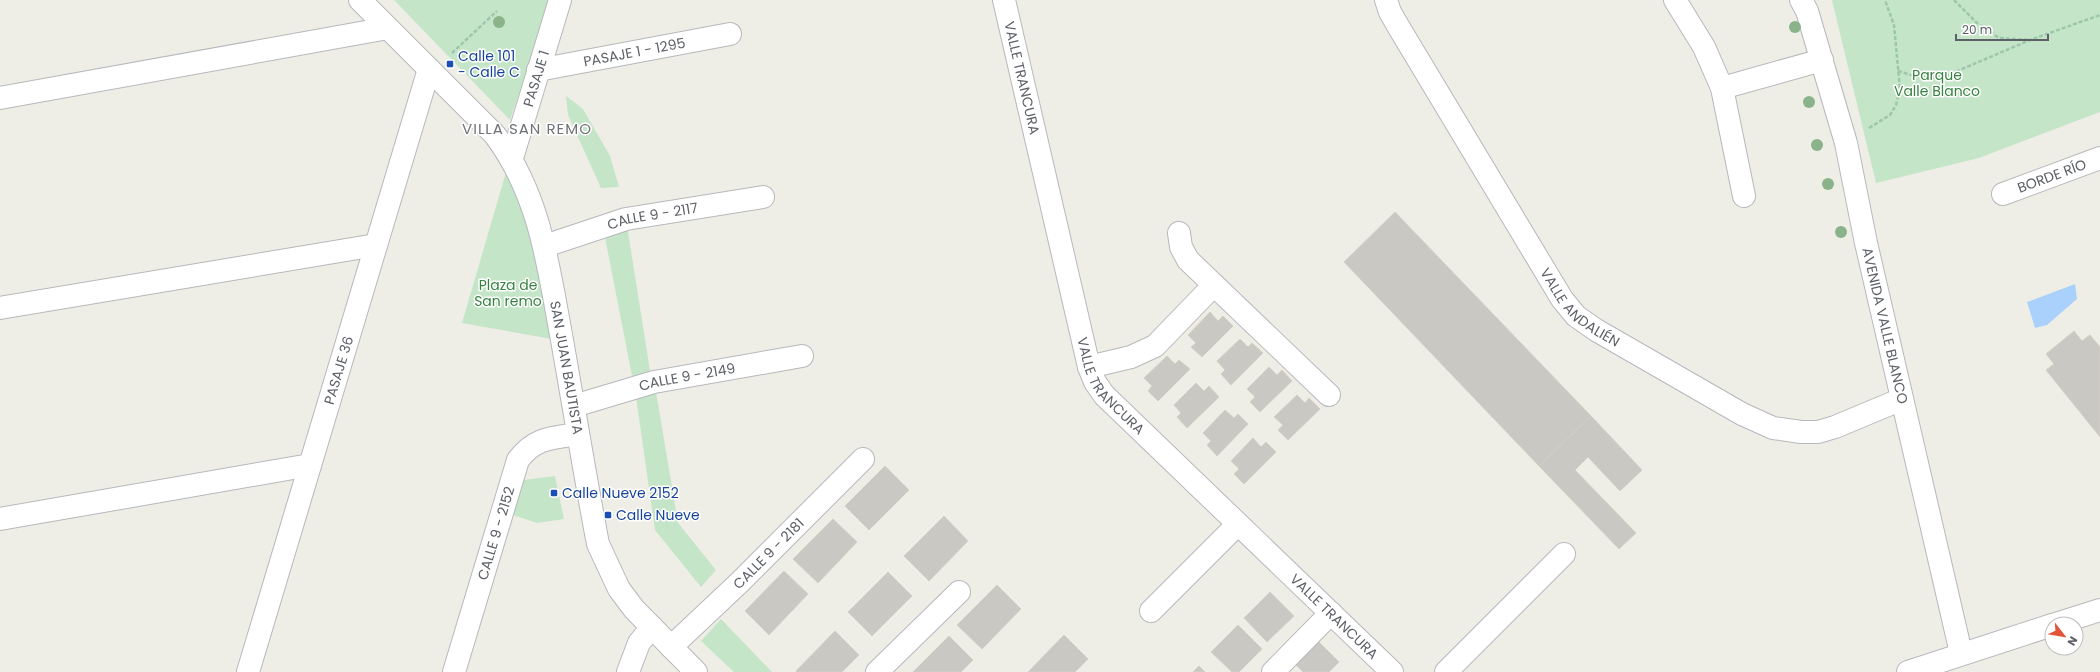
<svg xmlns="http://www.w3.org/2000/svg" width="2100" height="672" font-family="Poppins,sans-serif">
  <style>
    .green { fill: #c4e5c7 }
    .water { fill: #aad1fb }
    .building { fill: #cac8c3; stroke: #d4d0c4 }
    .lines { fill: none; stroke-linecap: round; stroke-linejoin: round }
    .minor-casing { stroke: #b6b8bc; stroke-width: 24 }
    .path { stroke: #9dc6ad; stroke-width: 2.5; stroke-dasharray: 4 2; stroke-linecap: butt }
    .minor { stroke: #fff; stroke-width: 22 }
    .tree { fill: #8ab38c }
    .transit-dot { fill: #1a4fb4; stroke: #fff; stroke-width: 1.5 }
    .labels { text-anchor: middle; stroke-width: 3; stroke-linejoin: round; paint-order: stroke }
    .street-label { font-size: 14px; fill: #5d6066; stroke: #fff }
    .transit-label { font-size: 14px; fill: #164399; stroke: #fff; text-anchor: start }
    .park-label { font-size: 14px; fill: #388242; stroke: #fff }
    .neighbourhood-label { font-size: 15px; letter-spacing: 1px; fill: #6f7278; stroke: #fff }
  </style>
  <rect width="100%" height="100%" fill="#efeee6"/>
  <g class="green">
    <polygon points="394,0 551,0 510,120"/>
    <polygon points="1832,0 2100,0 2100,112 1979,158 1876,183"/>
    <polygon points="566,96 583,109 610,156 619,187 601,188 568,115"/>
    <polygon points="509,162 527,200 552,339 462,323"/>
    <polygon points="626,219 651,377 633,381 603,227"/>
    <polygon points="655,386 678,523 716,570 701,587 655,530 635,390"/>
    <polygon points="555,476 564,519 537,523 513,515 518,491 524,480"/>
    <polygon points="721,619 772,672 734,672 701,641"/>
  </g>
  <polygon class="water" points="2075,284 2077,299 2047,325 2035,328 2027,302"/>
  <g class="building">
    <polygon points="1395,212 1591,416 1539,466 1344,262"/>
    <polygon points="1210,312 1218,321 1223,316 1233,326 1202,357 1191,347 1196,343 1188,335"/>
    <polygon points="2074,331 2082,341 2090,335 2100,347 2100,437 2046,370 2054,364 2046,354"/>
    <polygon points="1240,339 1248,347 1252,343 1263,353 1231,385 1221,374 1225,370 1217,361"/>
    <polygon points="1167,356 1175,364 1179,360 1190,369 1158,401 1148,391 1152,386 1144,378"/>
    <polygon points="1269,367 1277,375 1282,370 1292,381 1260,412 1250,402 1255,397 1247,389"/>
    <polygon points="1196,383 1204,391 1209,386 1219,397 1187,428 1177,417 1181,413 1174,405"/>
    <polygon points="1297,395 1305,403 1309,398 1320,409 1288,440 1278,430 1283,425 1274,417"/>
    <polygon points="1225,410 1234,418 1238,414 1248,424 1217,456 1207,445 1211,441 1203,433"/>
    <polygon points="1591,416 1642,470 1620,491 1588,457 1575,470 1636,533 1619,549 1539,466"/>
    <polygon points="1253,438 1261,447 1266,442 1276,452 1244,484 1234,474 1239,469 1231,461"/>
    <polygon points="885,466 909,490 869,530 845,506"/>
    <polygon points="944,516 968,541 929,581 904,556"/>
    <polygon points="833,519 857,542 818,583 793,559"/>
    <polygon points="784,571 808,594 769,635 745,611"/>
    <polygon points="888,572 912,596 872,636 848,612"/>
    <polygon points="997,585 1021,609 982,649 957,625"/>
    <polygon points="1270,592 1294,616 1267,642 1244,618"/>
    <polygon points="1238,625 1262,649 1239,672 1232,672 1211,652"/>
    <polygon points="835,631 859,655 842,672 797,672 796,671"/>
    <polygon points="1064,635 1088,659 1075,672 1028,672"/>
    <polygon points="949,636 973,660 961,672 913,672"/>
    <polygon points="1314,637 1339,662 1329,672 1303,672 1291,660"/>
    <polygon points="1199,666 1205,672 1193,672"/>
  </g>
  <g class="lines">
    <defs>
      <g id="minor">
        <path id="s1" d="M360 0 495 135C541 197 548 266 562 340 574 408 585 476 598 544L619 589 634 609 696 672"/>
        <path id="s2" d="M1004 0 1089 367 1095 382 1104 395 1392 672"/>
        <path id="s3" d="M1386 0 1390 12 1398 26 1562 299 1576 316 1596 330 1742 414 1773 428 1801 432H1818L1835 427 1902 399"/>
        <polyline points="1675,0 1704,47 1722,88 1744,196"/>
        <path id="s4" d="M1801 0 1807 11 1846 143 1866 243 1961 653"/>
        <path id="s5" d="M538 70 730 34"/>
        <polyline points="1722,88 1822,60"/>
        <polyline points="0,98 388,28"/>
        <path id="s6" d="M512 158 560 0"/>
        <path id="s7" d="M2003 194 2100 158"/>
        <polyline points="1179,233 1181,247 1188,260 1329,395"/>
        <path id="s8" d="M545 246 626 219 763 197"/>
        <polyline points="0,308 376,245"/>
        <polyline points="1089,367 1131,357 1155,346 1214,285"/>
        <path id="s9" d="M574 406 654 382 802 356"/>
        <polyline points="0,519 310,465"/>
        <polyline points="1151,611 1238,524"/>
        <polyline points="2056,624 2100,610"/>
        <path id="s10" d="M671 647 740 582 863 459"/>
        <path id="s11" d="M248 672 429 69"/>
        <path id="s12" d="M454 672 518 460C535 437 553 438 578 434"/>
        <polyline points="628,672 639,643 652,627"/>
        <polyline points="877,672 959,592"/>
        <polyline points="1273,672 1331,613"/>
        <polyline points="1446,672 1564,554"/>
        <polyline points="1908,672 2052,625"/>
      </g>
    </defs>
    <use href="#minor" class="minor-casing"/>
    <g class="path">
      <polyline points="1954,0 1977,23 1999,38 2030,40"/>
      <polyline points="452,53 497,11"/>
      <polyline points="1898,71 1914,76 1933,78 1948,75 2030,40 2100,15"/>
      <polyline points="1869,128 1890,115 1896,105 1900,89 1894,25 1885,0"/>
    </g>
    <use href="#minor" class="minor"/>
  </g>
  <g class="tree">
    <circle cx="499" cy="22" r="6"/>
    <circle cx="1795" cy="27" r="6"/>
    <circle cx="1809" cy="102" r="6"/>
    <circle cx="1817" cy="145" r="6"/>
    <circle cx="1828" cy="184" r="6"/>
    <circle cx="1841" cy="232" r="6"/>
  </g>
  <g class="transit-dot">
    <rect x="446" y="60" width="8" height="8" rx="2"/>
    <rect x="550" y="489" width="8" height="8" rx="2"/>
    <rect x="604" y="511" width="8" height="8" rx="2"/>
  </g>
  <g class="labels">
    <g class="street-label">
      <text dy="5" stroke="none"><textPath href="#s5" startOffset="98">PASAJE 1 - 1295</textPath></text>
      <text dy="5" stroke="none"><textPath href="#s2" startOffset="80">VALLE TRANCURA</textPath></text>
      <text dy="5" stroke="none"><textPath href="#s6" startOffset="83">PASAJE 1</textPath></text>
      <text dy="5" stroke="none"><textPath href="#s7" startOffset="52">BORDE RÍO</textPath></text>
      <text dy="5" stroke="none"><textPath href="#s8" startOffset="112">CALLE 9 - 2117</textPath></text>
      <text dy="5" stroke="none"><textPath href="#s3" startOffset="366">VALLE ANDALIÉN</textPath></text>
      <text dy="5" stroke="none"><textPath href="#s4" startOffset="337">AVENIDA VALLE BLANCO</textPath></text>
      <text dy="5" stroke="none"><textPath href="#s1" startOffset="437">SAN JUAN BAUTISTA</textPath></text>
      <text dy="5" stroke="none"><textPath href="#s11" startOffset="315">PASAJE 36</textPath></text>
      <text dy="5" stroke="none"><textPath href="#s9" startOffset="117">CALLE 9 - 2149</textPath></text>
      <text dy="5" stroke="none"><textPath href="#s2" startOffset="404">VALLE TRANCURA</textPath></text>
      <text dy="5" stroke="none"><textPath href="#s12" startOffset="145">CALLE 9 - 2152</textPath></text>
      <text dy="5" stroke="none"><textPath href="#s10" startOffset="135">CALLE 9 - 2181</textPath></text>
      <text dy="5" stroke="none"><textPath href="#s2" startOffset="728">VALLE TRANCURA</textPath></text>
    </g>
    <g class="transit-label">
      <text x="458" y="61">Calle 101<tspan x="458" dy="16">- Calle C</tspan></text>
      <text x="562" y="498">Calle Nueve 2152</text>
      <text x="616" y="520">Calle Nueve</text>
    </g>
    <g class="park-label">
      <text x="1937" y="80">Parque<tspan x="1937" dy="16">Valle Blanco</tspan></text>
      <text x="508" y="290">Plaza de<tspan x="508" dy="16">San remo</tspan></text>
    </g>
    <g class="neighbourhood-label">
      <text x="527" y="134">VILLA SAN REMO</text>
    </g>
  </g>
  <g transform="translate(2064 636) rotate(121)"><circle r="19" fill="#ffffff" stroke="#bebfc2"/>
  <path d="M0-3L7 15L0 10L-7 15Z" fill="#e25539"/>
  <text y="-6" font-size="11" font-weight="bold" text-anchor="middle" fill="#5d6066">N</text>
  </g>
  <path d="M1956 34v6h92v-6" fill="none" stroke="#5d6066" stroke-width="2"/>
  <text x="1962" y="34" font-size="12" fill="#5d6066" stroke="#ffffff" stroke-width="3" paint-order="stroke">20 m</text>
</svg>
